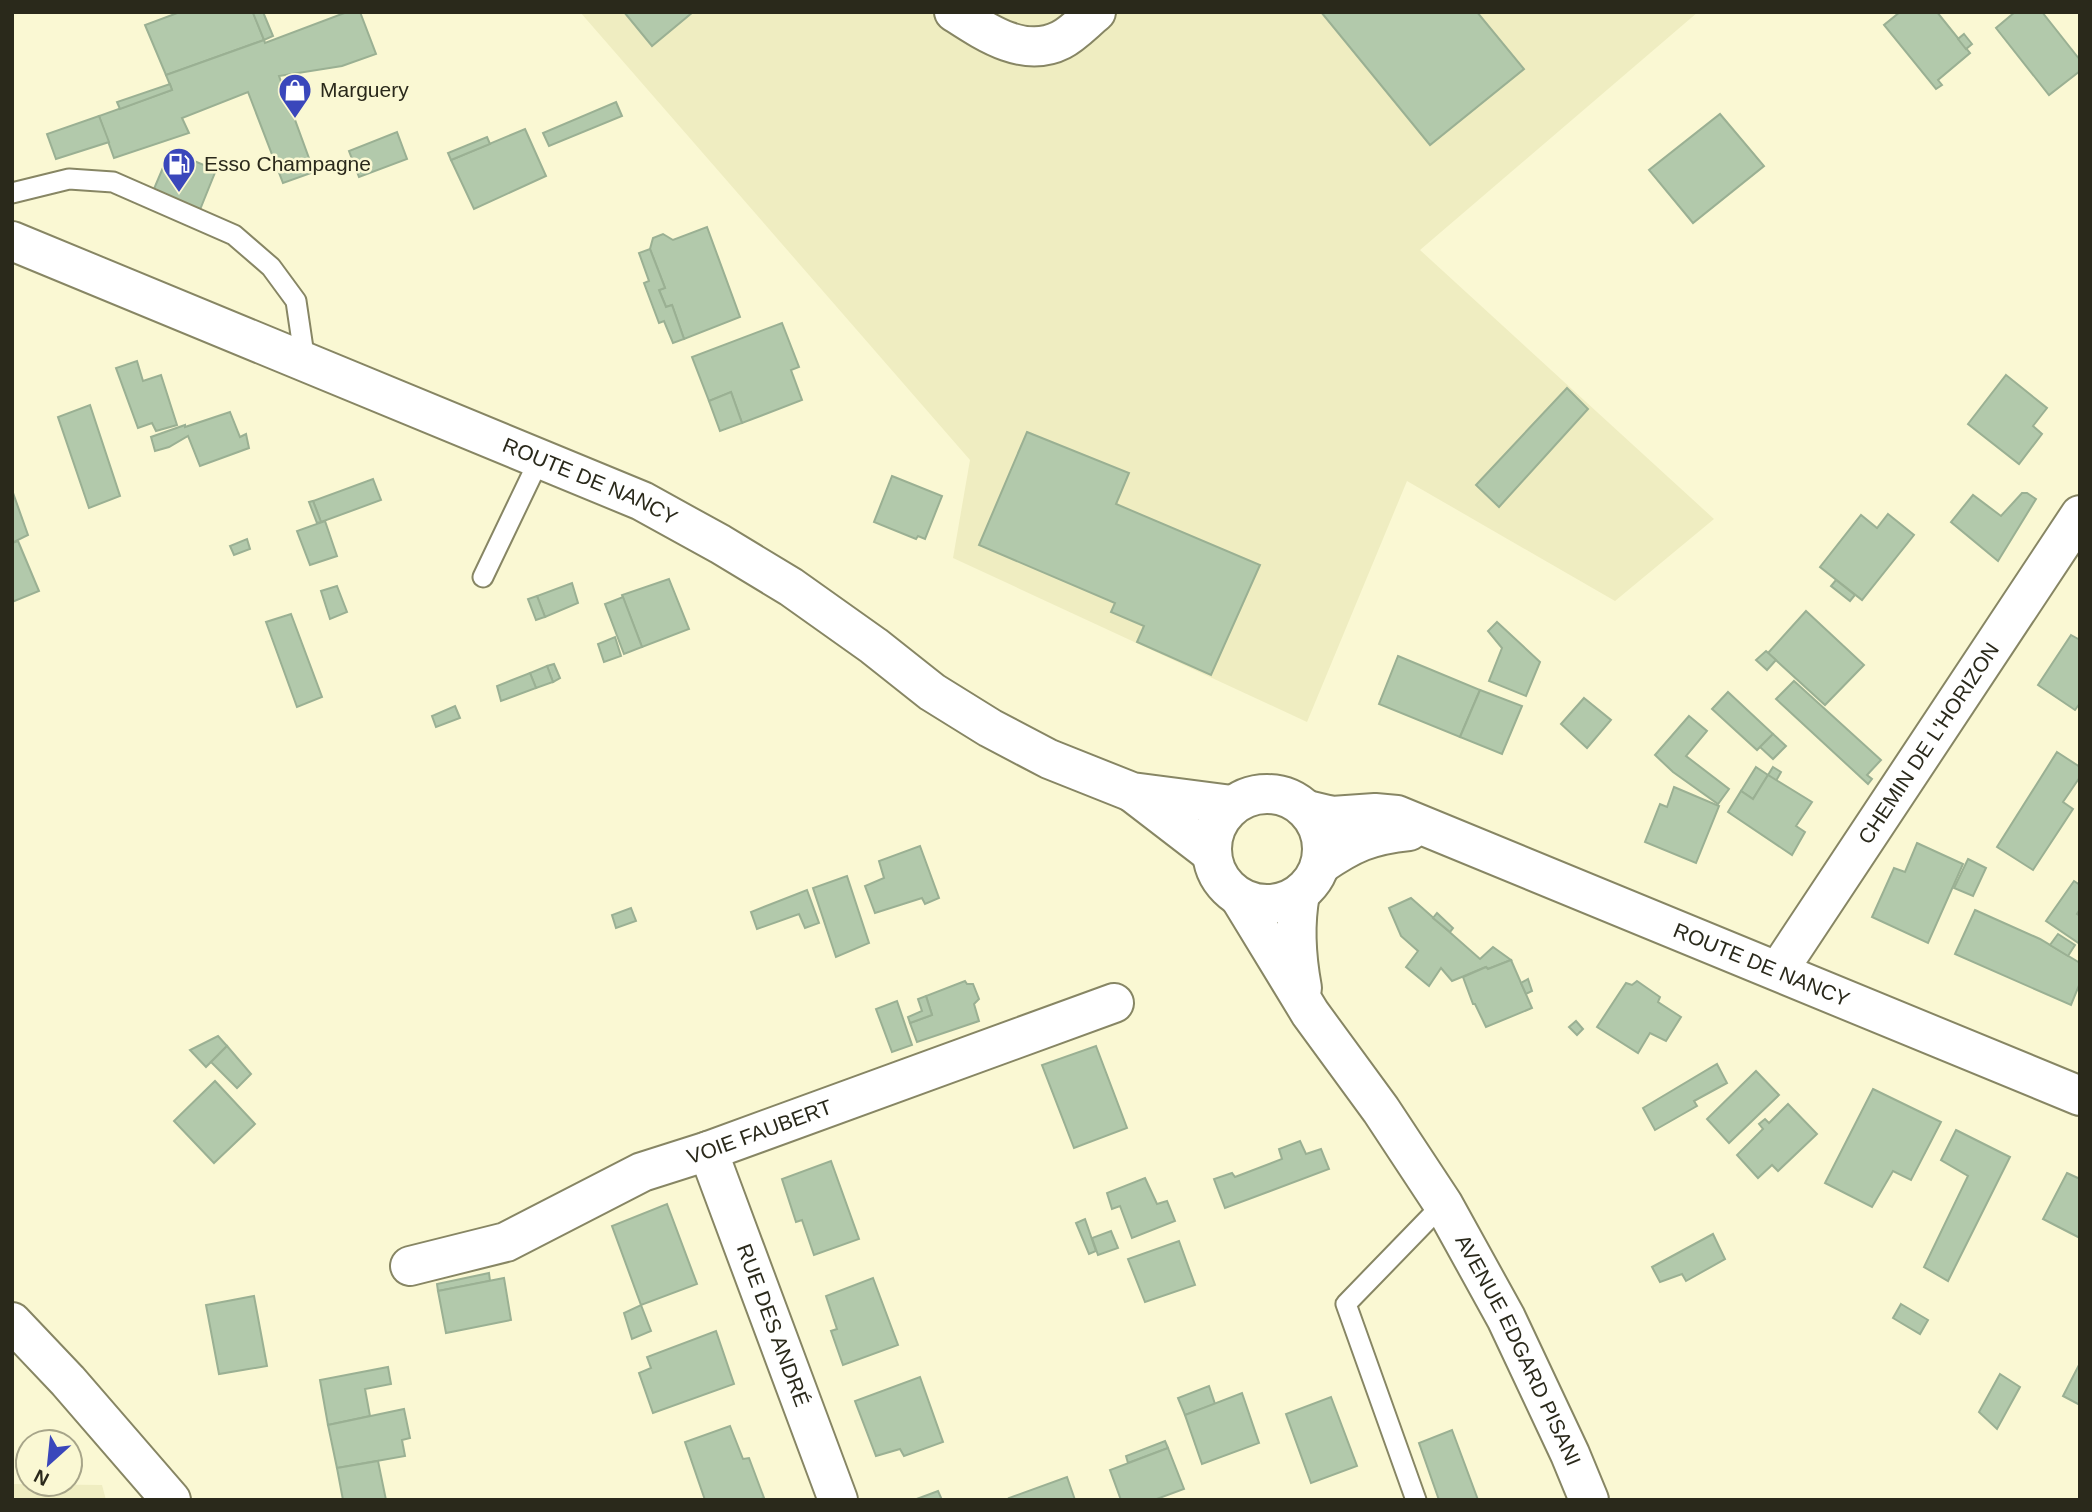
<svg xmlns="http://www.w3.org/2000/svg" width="2092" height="1512" font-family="Arial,sans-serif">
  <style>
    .built { fill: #efedc1 }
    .building { fill: #b2c9ab; stroke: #9ab093; stroke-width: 2 }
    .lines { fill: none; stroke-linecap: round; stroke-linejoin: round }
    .service-casing { stroke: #878664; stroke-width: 23 }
    .minor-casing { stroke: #878664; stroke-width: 42 }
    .tertiary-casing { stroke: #878664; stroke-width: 42 }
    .secondary-casing { stroke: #878664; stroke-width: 42 }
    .service { stroke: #fff; stroke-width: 19 }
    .minor { stroke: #fff; stroke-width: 38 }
    .tertiary { stroke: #fff; stroke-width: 38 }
    .secondary { stroke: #fff; stroke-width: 38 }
    .labels { text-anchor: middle; stroke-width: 5; stroke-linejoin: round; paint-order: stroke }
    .poi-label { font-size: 21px; fill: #2a291b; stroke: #faf8d3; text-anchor: start }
    .street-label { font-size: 21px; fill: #2a291b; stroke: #faf8d3 }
  </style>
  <rect width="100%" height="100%" fill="#faf8d3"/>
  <g class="built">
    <polygon points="580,12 1698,12 1420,250 1714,519 1615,601 1407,481 1307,722 953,558 970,460"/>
    <polygon points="12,1484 102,1485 106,1500 12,1500"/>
  </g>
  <g class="building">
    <polygon points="180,12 253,12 264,40 166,75 145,25"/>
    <polygon points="263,12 273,36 264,40 253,13"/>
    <polygon points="347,12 360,12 376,54 342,66 279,76 314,172 283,183 248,92 182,118 189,133 114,158 99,116 172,90 166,75 264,40 265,43"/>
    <polygon points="624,12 693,12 652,46"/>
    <polygon points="1321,12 1477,12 1524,69 1430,145"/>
    <polygon points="1900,12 1937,12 1970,53 1938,80 1942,85 1936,89 1884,25"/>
    <polygon points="2015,12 2042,12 2080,60 2080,71 2049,95 1996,28"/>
    <polygon points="1964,34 1972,44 1966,49 1958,39"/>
    <polygon points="170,84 172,90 120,109 117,102"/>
    <polygon points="616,102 622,116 549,146 543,133"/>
    <polygon points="1720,114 1764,166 1693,223 1649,170"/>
    <polygon points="99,116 109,142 56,159 47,134"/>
    <polygon points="525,129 546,176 474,209 451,160"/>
    <polygon points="397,132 407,159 359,177 349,151"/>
    <polygon points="487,137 490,144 451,160 448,153"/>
    <polygon points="170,151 216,170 195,222 148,203"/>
    <polygon points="707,227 740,317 684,339 672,305 666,307 659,290 665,288 650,249 653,238 663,234 673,240"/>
    <polygon points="650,249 665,288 659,290 666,307 672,305 684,339 673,343 664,321 659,323 644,283 649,281 639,253"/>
    <polygon points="782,323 799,367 791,370 802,400 742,423 731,392 709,401 692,357"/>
    <polygon points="137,361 143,381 161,375 177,425 156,431 152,423 138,428 116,368"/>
    <polygon points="2006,375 2047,408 2033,426 2042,434 2019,464 1968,424"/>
    <polygon points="1567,388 1588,409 1499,507 1476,485"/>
    <polygon points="731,392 742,423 720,431 709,401"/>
    <polygon points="90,405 120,496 89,508 58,417"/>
    <polygon points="230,412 240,437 246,434 249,448 200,466 188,436 169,447 155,451 151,437 185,425 185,427"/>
    <polygon points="1027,432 1129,473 1116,504 1260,565 1211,675 1137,642 1144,626 1111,612 1115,603 979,545"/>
    <polygon points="892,476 942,496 925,539 918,536 916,539 874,522"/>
    <polygon points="373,479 381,500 321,522 313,501"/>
    <polygon points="12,490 28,535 12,543"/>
    <polygon points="2022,493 2027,493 2036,499 1998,561 1951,522 1973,495 2001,516"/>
    <polygon points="313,501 321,522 317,523 309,502"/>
    <polygon points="1888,514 1914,535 1862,600 1820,567 1861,515 1877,528"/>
    <polygon points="325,521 337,556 310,565 297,531"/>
    <polygon points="247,539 250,549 234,555 230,546"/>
    <polygon points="18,541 39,591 12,602 12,543"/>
    <polygon points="669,579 689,629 642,647 622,595"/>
    <polygon points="1836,580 1855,595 1850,601 1831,586"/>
    <polygon points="572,583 578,603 545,617 537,596"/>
    <polygon points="337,586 347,612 330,619 321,591"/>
    <polygon points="537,596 545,617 536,620 528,599"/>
    <polygon points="623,597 642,647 624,654 605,604"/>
    <polygon points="1806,611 1864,665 1825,705 1768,653"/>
    <polygon points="291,614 322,697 297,707 266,622"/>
    <polygon points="1497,622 1540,662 1526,696 1489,681 1502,648 1488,631"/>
    <polygon points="2071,635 2080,640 2080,703 2075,710 2038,685"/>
    <polygon points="615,637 621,656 604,662 598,644"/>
    <polygon points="1766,651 1776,660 1767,670 1756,660"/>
    <polygon points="1398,656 1480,690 1460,737 1379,704"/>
    <polygon points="554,664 560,678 553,682 547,666"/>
    <polygon points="547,666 553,682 536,688 530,673"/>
    <polygon points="530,673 536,688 501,701 497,686"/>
    <polygon points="1794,681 1881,760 1867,775 1872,779 1868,784 1776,699"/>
    <polygon points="1480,690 1522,706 1502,754 1460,737"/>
    <polygon points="1728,692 1773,734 1757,750 1712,709"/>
    <polygon points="1584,698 1611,720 1587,748 1561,724"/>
    <polygon points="455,706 460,718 436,727 432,716"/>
    <polygon points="1689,716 1707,731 1686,756 1729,789 1718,804 1673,772 1655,755"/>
    <polygon points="1773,734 1786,746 1773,759 1760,747"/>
    <polygon points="2057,752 2080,767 2080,777 2063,802 2073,809 2033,870 1997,847"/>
    <polygon points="1756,767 1768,775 1753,799 1741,791"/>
    <polygon points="1773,767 1781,772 1776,781 1768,775"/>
    <polygon points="1768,775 1812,802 1796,826 1805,832 1792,855 1728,812 1741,791 1753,799"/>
    <polygon points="1674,787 1719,806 1696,863 1645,842 1660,804 1667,807"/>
    <polygon points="1917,843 1963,864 1928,943 1872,917 1894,868 1905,872"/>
    <polygon points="920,846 939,898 925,904 922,898 875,913 865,886 884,878 879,861"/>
    <polygon points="1968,859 1986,868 1973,896 1954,888"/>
    <polygon points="847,876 869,943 836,957 813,888"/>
    <polygon points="2074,881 2080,885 2080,909 2077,914 2080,916 2080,944 2046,921"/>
    <polygon points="807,890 819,923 805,928 799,914 757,929 751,912"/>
    <polygon points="1411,898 1480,959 1493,947 1511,960 1488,969 1486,967 1452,981 1441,968 1429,986 1406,967 1418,951 1401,936 1389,908"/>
    <polygon points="631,908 636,921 616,928 612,915"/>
    <polygon points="1975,910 2040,939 2080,963 2080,983 2071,1005 1955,954"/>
    <polygon points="1437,913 1453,928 1450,932 1433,918"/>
    <polygon points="2058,934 2075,945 2068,956 2050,945"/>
    <polygon points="1511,960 1532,1008 1486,1027 1475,1004 1473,1004 1463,977 1486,967 1488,969"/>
    <polygon points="1528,979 1532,991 1526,994 1521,983"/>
    <polygon points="965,981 967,984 973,984 979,999 974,1004 979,1021 917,1042 910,1023 932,1015 926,996"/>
    <polygon points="1637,981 1660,997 1658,1002 1681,1017 1666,1041 1650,1033 1638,1053 1597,1027 1626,983 1632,985"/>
    <polygon points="926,996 932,1015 910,1023 908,1017 922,1011 918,999"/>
    <polygon points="897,1001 912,1045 892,1052 876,1009"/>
    <polygon points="1576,1021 1583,1029 1577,1035 1569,1027"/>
    <polygon points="218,1036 227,1046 206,1067 190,1050"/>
    <polygon points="227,1046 251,1074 237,1088 211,1062"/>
    <polygon points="1096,1046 1127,1128 1074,1148 1042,1065"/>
    <polygon points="1717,1064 1727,1083 1694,1101 1697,1106 1655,1130 1643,1108"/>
    <polygon points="1756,1071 1779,1095 1729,1143 1707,1119"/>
    <polygon points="215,1081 255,1124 214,1163 174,1121"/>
    <polygon points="1873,1089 1941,1122 1911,1180 1893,1171 1872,1207 1825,1183"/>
    <polygon points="1788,1104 1817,1134 1778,1171 1772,1165 1758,1178 1737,1155 1763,1129 1759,1124 1765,1119 1769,1123"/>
    <polygon points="1956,1130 2010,1157 1948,1281 1924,1267 1968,1176 1941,1160"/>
    <polygon points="1300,1141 1306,1154 1321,1149 1329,1169 1225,1208 1214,1179 1232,1173 1235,1177 1282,1159 1279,1149"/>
    <polygon points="831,1161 859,1239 814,1255 802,1220 796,1222 782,1179"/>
    <polygon points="2067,1173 2080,1179 2080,1238 2043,1219"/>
    <polygon points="1145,1178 1157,1204 1167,1201 1175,1221 1132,1238 1120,1206 1112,1209 1107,1193"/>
    <polygon points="667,1204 697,1284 641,1305 612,1226"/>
    <polygon points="1085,1219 1096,1251 1089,1254 1076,1223"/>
    <polygon points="1111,1231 1118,1248 1098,1255 1092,1238"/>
    <polygon points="1713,1234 1725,1259 1686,1281 1682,1274 1660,1282 1652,1267"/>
    <polygon points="1179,1241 1195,1285 1145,1302 1128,1259"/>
    <polygon points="489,1273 490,1281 438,1291 437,1284"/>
    <polygon points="504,1278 511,1320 446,1333 438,1291"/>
    <polygon points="873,1278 898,1345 843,1365 831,1331 837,1329 826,1296"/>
    <polygon points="254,1296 267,1366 219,1374 206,1305"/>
    <polygon points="1901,1304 1928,1320 1920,1334 1893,1318"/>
    <polygon points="641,1305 651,1331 632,1339 624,1313"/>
    <polygon points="716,1331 734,1384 653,1413 639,1373 651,1368 647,1357"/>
    <polygon points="2080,1363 2080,1405 2063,1396"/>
    <polygon points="388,1367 391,1384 365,1389 370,1416 328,1425 320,1380"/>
    <polygon points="2000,1374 2020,1387 1997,1429 1979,1412"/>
    <polygon points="920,1377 943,1442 904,1456 900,1449 876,1456 855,1401"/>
    <polygon points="1209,1386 1215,1404 1185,1415 1178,1398"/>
    <polygon points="1242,1393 1259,1443 1202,1464 1185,1415"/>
    <polygon points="1331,1397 1357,1466 1311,1483 1286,1414"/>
    <polygon points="404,1409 410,1438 402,1440 405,1456 337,1468 328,1425"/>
    <polygon points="730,1426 743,1459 749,1458 764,1498 758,1500 705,1500 685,1442"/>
    <polygon points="1452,1430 1478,1500 1439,1500 1419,1443"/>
    <polygon points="1165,1441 1168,1448 1128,1463 1126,1456"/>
    <polygon points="1168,1448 1184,1489 1154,1500 1121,1500 1110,1470"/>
    <polygon points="378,1461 386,1500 343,1500 337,1468"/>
    <polygon points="1067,1477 1075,1500 1010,1500 1009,1498"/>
    <polygon points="938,1491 942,1500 914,1500"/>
  </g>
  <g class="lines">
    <defs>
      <g id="service">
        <polyline points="12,193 69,179 113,182 234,235 271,267 296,301 305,362"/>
        <polyline points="483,577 540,458"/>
        <polyline points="1416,1500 1346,1304 1443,1204"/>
      </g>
      <g id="minor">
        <path d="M954 12C985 32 1024 59 1061 40 1073 34 1085 21 1096 12"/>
        <path id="s1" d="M1778 971 2080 515"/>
        <path id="s2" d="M708 1151 838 1500"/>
        <path id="s3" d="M410 1266 506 1242 642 1172 708 1151 1114 1003"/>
      </g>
      <polyline id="tertiary" points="12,1322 68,1381 171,1500"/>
      <g id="secondary">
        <path id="s4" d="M12 241 642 501 720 544 791 587 874 646 932 692 990 728 1049 759 1132 792 1232 805"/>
        <polyline points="1133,793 1211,853"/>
        <circle cx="1267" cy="849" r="55"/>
        <path id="s5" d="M1307 810 1332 816 1375 813 1397 815 2080 1096"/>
        <path d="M1320 865C1352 843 1370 835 1409 831"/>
        <path d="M1300 894C1294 926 1296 956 1302 988"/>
        <path id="s6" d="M1240 898 1310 1013 1381 1110 1443 1204 1506 1318 1570 1454 1589 1500"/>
      </g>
    </defs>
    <use href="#service" class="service-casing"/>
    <use href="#minor" class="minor-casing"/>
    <use href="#tertiary" class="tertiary-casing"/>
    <use href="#secondary" class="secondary-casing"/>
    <use href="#service" class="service"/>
    <use href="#minor" class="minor"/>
    <use href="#tertiary" class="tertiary"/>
    <use href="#secondary" class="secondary"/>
  </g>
  <defs>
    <symbol id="shop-pin" viewBox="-11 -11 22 30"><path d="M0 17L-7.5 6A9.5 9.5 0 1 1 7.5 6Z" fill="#3a47bb" stroke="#faf8d3"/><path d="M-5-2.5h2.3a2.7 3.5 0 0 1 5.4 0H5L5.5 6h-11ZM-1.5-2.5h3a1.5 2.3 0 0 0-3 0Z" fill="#fff"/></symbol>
    <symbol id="fuel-pin" viewBox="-11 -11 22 30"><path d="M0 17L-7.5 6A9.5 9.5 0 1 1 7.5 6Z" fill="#3a47bb" stroke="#faf8d3"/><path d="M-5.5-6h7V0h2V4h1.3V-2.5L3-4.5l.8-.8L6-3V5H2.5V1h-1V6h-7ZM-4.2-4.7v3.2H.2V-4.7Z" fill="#fff"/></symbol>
  </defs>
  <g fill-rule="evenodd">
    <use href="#shop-pin" x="276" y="71" width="38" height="52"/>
    <use href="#fuel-pin" x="160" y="145" width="38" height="52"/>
  </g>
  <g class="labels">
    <g class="poi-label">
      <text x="320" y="97">Marguery</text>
      <text x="204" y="171">Esso Champagne</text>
    </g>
    <g class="street-label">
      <text dy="7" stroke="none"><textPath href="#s4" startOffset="626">ROUTE DE NANCY</textPath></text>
      <text dy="7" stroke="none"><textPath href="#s1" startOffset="273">CHEMIN DE L'HORIZON</textPath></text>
      <text dy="7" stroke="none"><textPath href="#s5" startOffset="485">ROUTE DE NANCY</textPath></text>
      <text dy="7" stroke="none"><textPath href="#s3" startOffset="376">VOIE FAUBERT</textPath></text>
      <text dy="7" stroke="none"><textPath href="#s2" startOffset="186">RUE DES ANDRÉ</textPath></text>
      <text dy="7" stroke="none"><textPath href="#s6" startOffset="532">AVENUE EDGARD PISANI</textPath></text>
    </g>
  </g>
  <rect width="2092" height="1512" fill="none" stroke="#2a291b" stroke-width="28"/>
  <g transform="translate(49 1463) rotate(207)"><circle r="33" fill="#faf8d3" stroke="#a7a589" stroke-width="2"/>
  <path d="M0-5L12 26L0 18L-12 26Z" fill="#3a47bb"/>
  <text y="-10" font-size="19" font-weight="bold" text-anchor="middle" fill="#2a291b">N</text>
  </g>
</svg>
